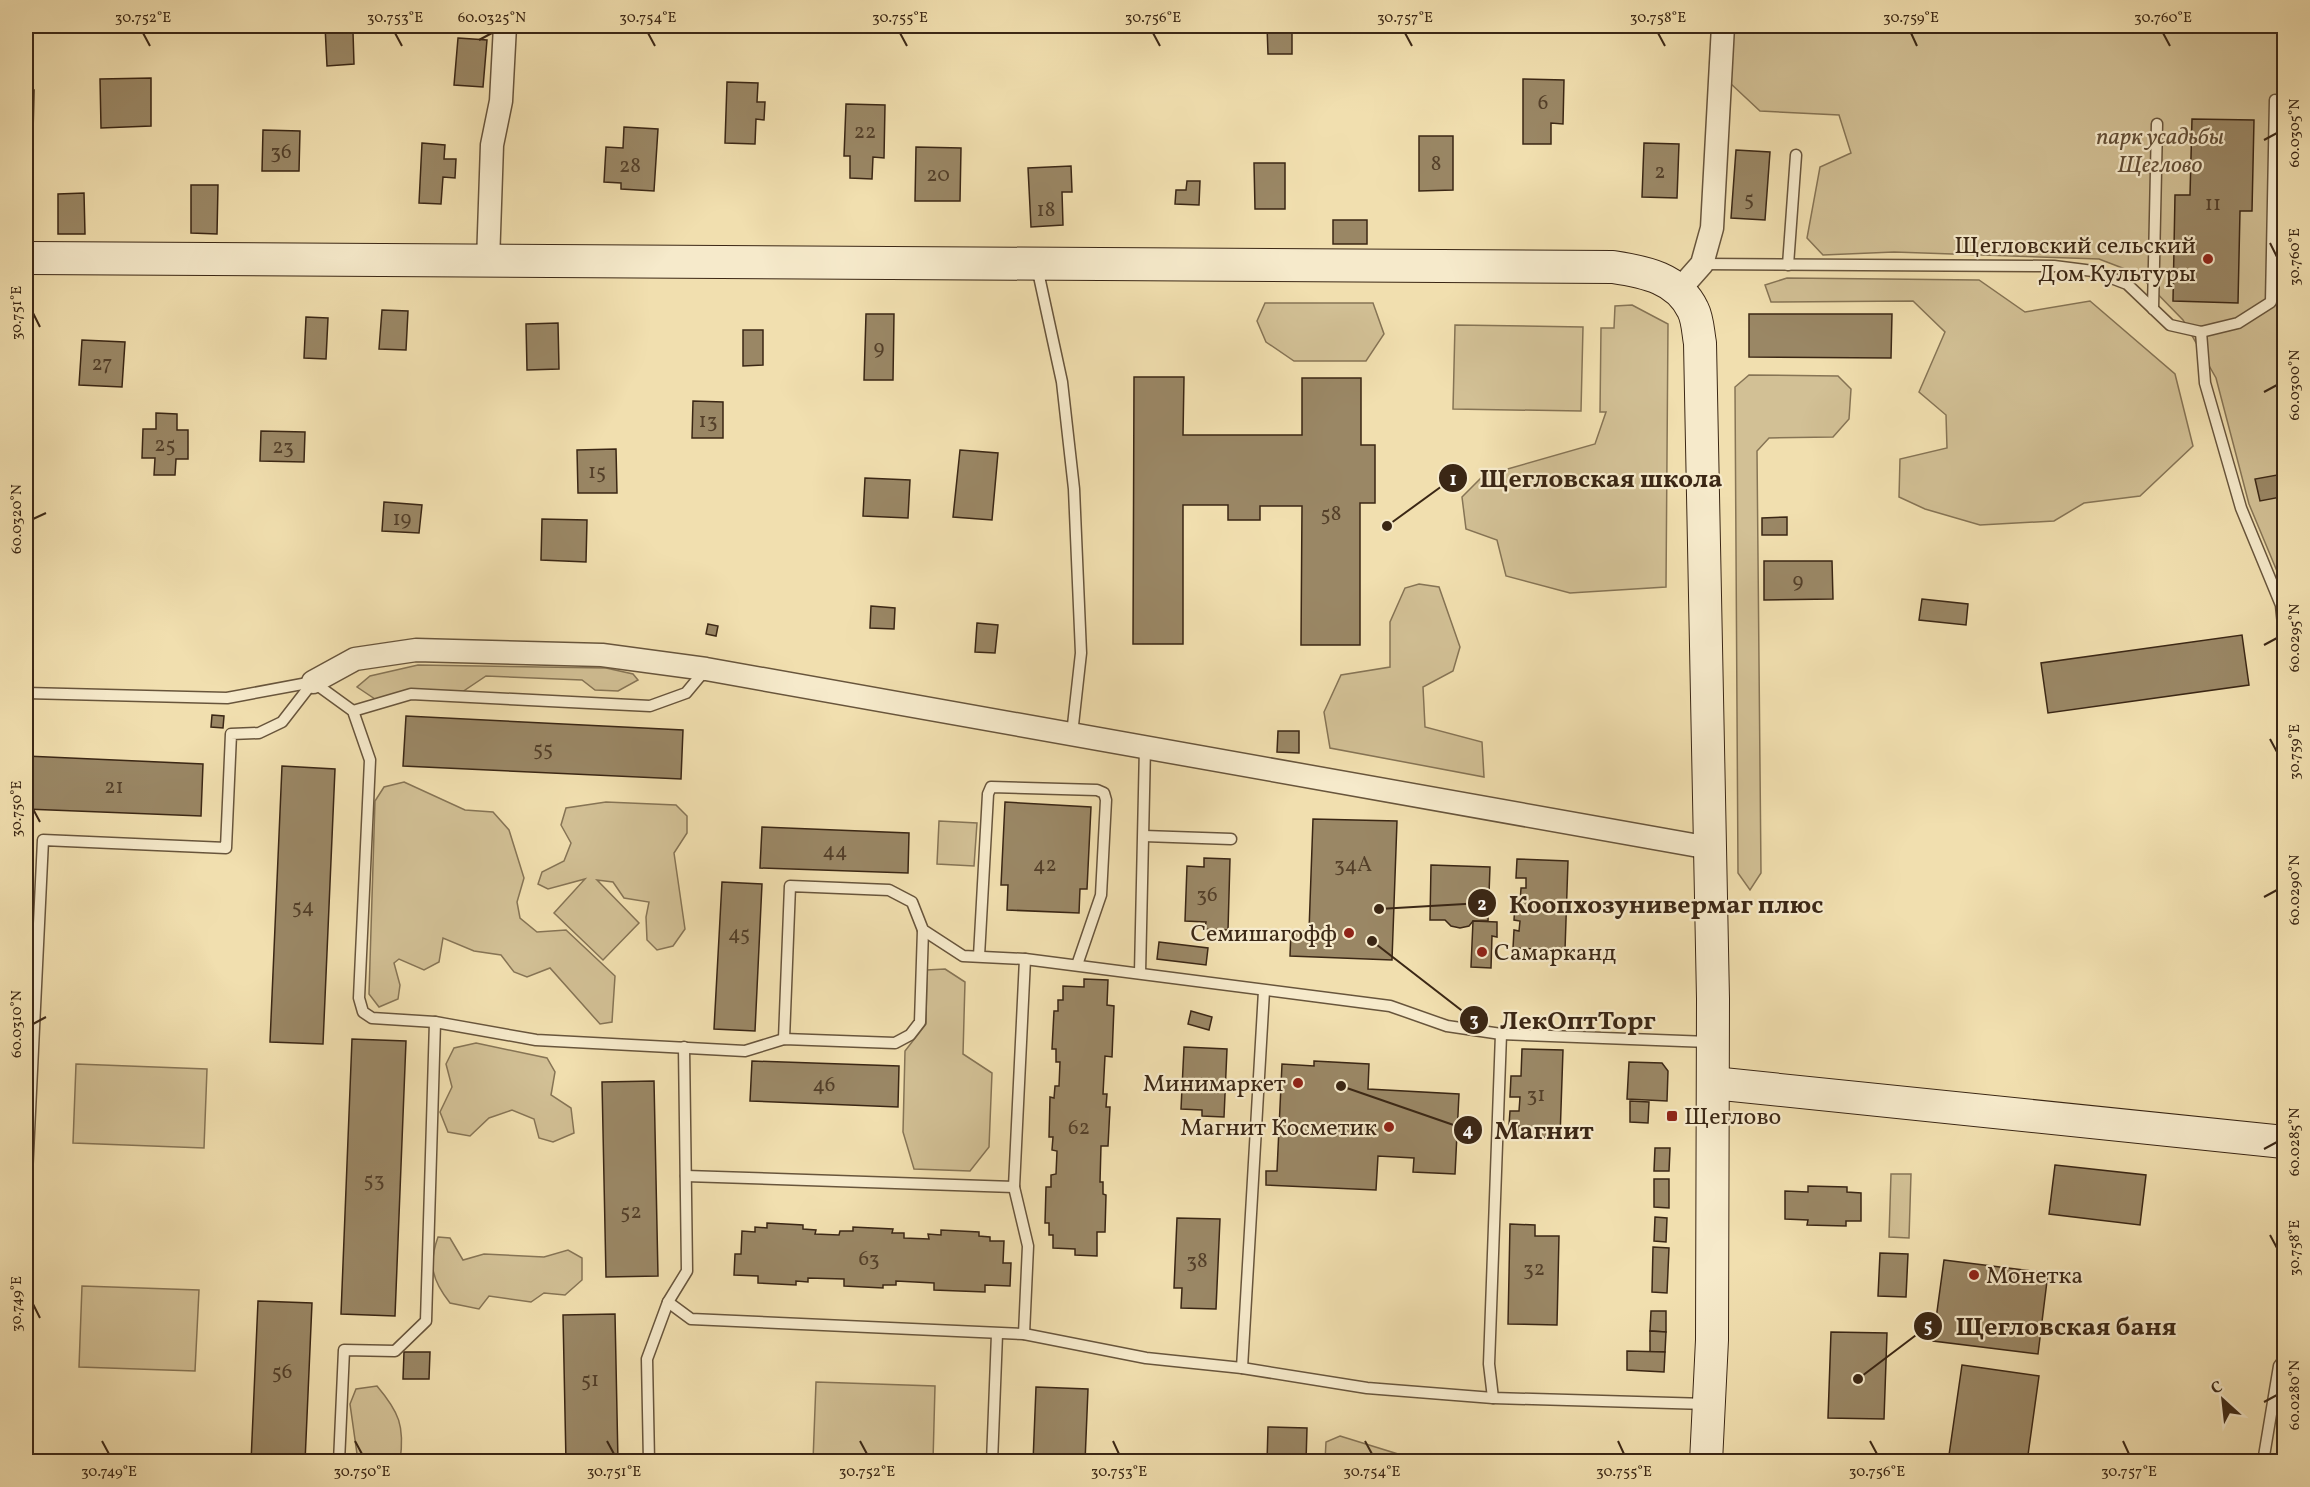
<svg xmlns="http://www.w3.org/2000/svg" width="2310" height="1487" font-family="Vollkorn,serif">
  <style>
    .green { fill: #d2c095; stroke: #867455; stroke-width: 1.5 }
    .building { fill: #9a8765; stroke: #3b2715; stroke-width: 1.5 }
    .lines { fill: none; stroke-linecap: round; stroke-linejoin: round }
    .lane-casing { stroke: #68553c; stroke-width: 13 }
    .street-casing { stroke: #68553c; stroke-width: 25 }
    .secondary-casing { stroke: #3b2715; stroke-width: 34 }
    .lane { stroke: #f6eacb; stroke-width: 10 }
    .street { stroke: #f6eacb; stroke-width: 22 }
    .secondary { stroke: #f6eacb; stroke-width: 32 }
    .ticks { fill: none; stroke: #3b2715; stroke-width: 2 }
    .poi-dot { fill: #8f2418; stroke: #f6eacb; stroke-width: 2 }
    .labels { text-anchor: middle; stroke-width: 4.5; stroke-linejoin: round; paint-order: stroke }
    .number-label { font-size: 21px; fill: #533f29 }
    .park-label { font-size: 24px; font-style: italic; fill: #614d35; stroke: #f6eacb }
    .poi-label { font-size: 24px; fill: #3b2715; stroke: #f6eacb; text-anchor: end }
    .leader { fill: none; stroke: #3b2715; stroke-width: 2 }
    .callout-dot { fill: #3b2715; stroke: #f6eacb; stroke-width: 2 }
    .mark-label { font-size: 18px; text-anchor: middle; font-weight: bold; fill: #fff }
    .callout-label { font-size: 26px; text-anchor: middle; font-weight: bold; fill: #3b2715; stroke: #f6eacb; stroke-width: 4.5; stroke-linejoin: round; paint-order: stroke }
    .neatline { fill: none; stroke: #3b2715; stroke-width: 2 }
    .ticks-label { font-size: 15px; text-anchor: middle; fill: #3b2715 }
  </style>
  <rect width="100%" height="100%" fill="#f1dfaf"/>
  <filter id="stains"><feTurbulence type="fractalNoise" baseFrequency=".00333" numOctaves="4"/><feColorMatrix values="0 0 0 0 .2 0 0 0 0 .09 0 0 0 0 .02 0 0 0 .5 -.17"/></filter>
  <radialGradient id="worn" r=".72"><stop offset=".6" stop-color="#630" stop-opacity="0"/><stop offset="1" stop-color="#630" stop-opacity=".3"/></radialGradient>
  <g class="green">
    <polygon points="1734,26 2284,26 2284,588 2249,504 2216,378 2183,320 2138,274 2099,259 1894,252 1823,255 1807,238 1820,167 1851,153 1839,115 1760,111 1730,83"/>
    <polygon points="1787,278 1979,280 2025,312 2090,301 2175,374 2193,446 2140,496 2084,503 2054,521 1980,525 1925,509 1899,497 1900,459 1947,448 1946,415 1919,392 1945,332 1913,301 1771,302 1765,285"/>
    <polygon points="1265,303 1373,303 1384,334 1366,361 1294,361 1266,342 1257,321"/>
    <polygon points="1632,305 1668,324 1666,587 1570,593 1506,576 1497,540 1466,529 1462,497 1483,476 1595,444 1606,412 1600,412 1601,328 1614,328 1615,306"/>
    <polygon points="1455,325 1583,327 1581,411 1453,409"/>
    <polygon points="1749,375 1838,376 1851,389 1849,419 1833,437 1769,438 1757,451 1761,873 1750,890 1738,873 1735,387"/>
    <polygon points="1419,584 1439,587 1460,647 1453,671 1423,687 1425,727 1482,742 1484,777 1330,748 1324,712 1341,675 1390,667 1390,622 1405,588"/>
    <polygon points="418,665 606,668 633,674 638,680 618,691 595,690 582,680 486,676 462,692 375,699 357,687 370,676"/>
    <polygon points="404,782 465,810 493,812 509,830 524,878 517,902 520,918 537,932 566,930 615,976 612,1022 600,1024 550,968 527,977 514,972 501,955 474,951 443,938 439,962 424,970 399,959 394,963 400,985 398,999 379,1007 369,994 375,801 384,787"/>
    <polygon points="606,802 676,805 687,816 687,833 674,853 685,929 673,946 657,950 647,940 646,917 649,902 624,898 613,882 597,880 639,923 603,960 554,913 585,879 548,889 538,884 542,872 564,861 571,843 561,825 566,808"/>
    <polygon points="939,821 977,823 974,866 937,864"/>
    <polygon points="945,969 965,982 963,1054 992,1073 989,1147 970,1171 914,1169 903,1132 905,1051 926,1024 927,970"/>
    <polygon points="476,1043 547,1058 555,1072 551,1095 571,1108 574,1133 553,1142 539,1138 534,1119 512,1110 489,1118 470,1136 448,1132 440,1112 452,1087 446,1064 454,1048"/>
    <polygon points="76,1064 207,1069 204,1148 73,1143"/>
    <polygon points="1891,1174 1911,1174 1909,1238 1889,1237"/>
    <path d="M438 1237 450 1238 463 1260 484 1254 544 1257 568 1250 582 1258V1280L565 1295 544 1293 531 1302 489 1296 479 1309 450 1303C432 1280 428 1265 438 1237Z"/>
    <polygon points="82,1286 199,1290 195,1371 79,1367"/>
    <polygon points="816,1382 935,1386 933,1461 813,1461"/>
    <path d="M377 1386C399 1412 405 1426 400 1461H358L350 1404 356 1389Z"/>
    <polygon points="1340,1436 1398,1454 1405,1461 1325,1461 1326,1442"/>
  </g>
  <g class="building">
    <polygon points="325,26 375,26 375,31 353,32 354,64 327,66"/>
    <polygon points="545,26 575,26 575,31 545,30"/>
    <polygon points="1267,26 1292,26 1292,54 1268,54"/>
    <polygon points="458,38 487,40 483,87 454,85"/>
    <polygon points="151,78 151,126 101,128 100,79"/>
    <polygon points="1523,79 1564,80 1563,124 1551,123 1551,144 1523,144"/>
    <polygon points="727,82 758,83 757,102 765,102 764,120 756,119 755,144 725,143"/>
    <polygon points="26,90 34,90 33,135 26,135"/>
    <polygon points="846,104 885,105 884,158 873,157 872,179 850,178 850,156 844,156"/>
    <polygon points="2192,119 2254,120 2252,211 2240,211 2238,303 2173,301 2175,195 2190,195"/>
    <polygon points="624,127 658,129 654,191 621,189 621,183 604,182 606,147 623,148"/>
    <polygon points="263,130 300,131 299,171 262,171"/>
    <polygon points="1419,136 1453,136 1453,190 1419,191"/>
    <polygon points="422,143 445,145 444,159 456,159 455,178 443,177 441,204 419,203"/>
    <polygon points="1644,143 1679,144 1677,198 1642,197"/>
    <polygon points="916,147 961,148 960,201 915,201"/>
    <polygon points="1736,150 1770,152 1765,220 1731,218"/>
    <polygon points="1254,163 1285,163 1285,209 1255,209"/>
    <polygon points="1071,166 1072,192 1062,192 1063,225 1031,227 1028,168"/>
    <polygon points="1187,181 1200,181 1199,205 1175,204 1176,190 1186,190"/>
    <polygon points="191,185 218,185 217,234 191,233"/>
    <polygon points="84,193 85,234 58,234 58,194"/>
    <rect x="1333" y="220" width="34" height="24"/>
    <polygon points="382,310 408,311 406,350 379,349"/>
    <polygon points="866,314 894,314 893,380 864,380"/>
    <polygon points="1749,314 1892,314 1891,358 1749,357"/>
    <polygon points="306,317 328,318 326,359 304,358"/>
    <polygon points="558,323 559,369 527,370 526,324"/>
    <polygon points="743,330 763,330 763,365 743,366"/>
    <polygon points="82,340 125,342 122,387 79,385"/>
    <polygon points="1134,377 1184,377 1183,435 1302,435 1302,378 1361,378 1361,445 1375,445 1375,503 1360,503 1360,645 1301,645 1302,506 1260,506 1260,520 1228,520 1228,505 1183,505 1183,644 1133,644"/>
    <polygon points="693,401 723,402 723,438 692,438"/>
    <polygon points="156,413 177,414 177,430 188,430 188,459 176,459 175,475 154,475 155,458 142,458 143,429 156,429"/>
    <polygon points="261,431 305,432 304,462 260,461"/>
    <polygon points="616,449 617,493 578,493 577,450"/>
    <polygon points="960,450 998,453 992,520 953,517"/>
    <polygon points="2277,475 2281,497 2260,501 2255,479"/>
    <polygon points="865,478 910,480 908,518 863,516"/>
    <polygon points="384,502 422,505 419,533 382,531"/>
    <polygon points="1787,517 1787,535 1762,535 1762,518"/>
    <polygon points="542,519 587,520 586,562 541,560"/>
    <polygon points="1764,561 1832,561 1833,599 1764,600"/>
    <polygon points="1922,599 1968,604 1966,625 1919,620"/>
    <polygon points="871,606 895,608 894,629 870,628"/>
    <polygon points="977,623 998,625 995,653 975,652"/>
    <polygon points="708,624 718,626 716,636 706,634"/>
    <polygon points="2242,635 2249,685 2048,713 2041,663"/>
    <polygon points="212,715 224,716 223,728 211,727"/>
    <polygon points="406,716 683,730 681,779 403,766"/>
    <polygon points="1278,731 1299,731 1299,753 1277,752"/>
    <polygon points="26,756 203,764 201,816 26,809"/>
    <polygon points="282,766 335,769 323,1044 270,1042"/>
    <polygon points="1005,802 1091,807 1087,889 1080,889 1079,913 1007,910 1008,885 1001,885"/>
    <polygon points="1313,819 1397,821 1392,960 1290,956 1291,931 1309,931"/>
    <polygon points="762,827 909,833 908,873 760,868"/>
    <polygon points="1204,858 1230,859 1228,930 1205,929 1206,922 1185,921 1187,866 1204,867"/>
    <polygon points="1517,859 1568,861 1565,950 1513,948 1514,930 1519,931 1520,921 1514,920 1515,903 1520,903 1521,888 1526,888 1526,878 1516,878"/>
    <polygon points="1431,865 1490,867 1488,921 1473,921 1469,926 1460,928 1451,926 1445,920 1430,920"/>
    <polygon points="722,882 762,884 755,1031 714,1029"/>
    <polygon points="1473,921 1497,922 1497,937 1492,936 1491,968 1471,967"/>
    <polygon points="1159,942 1208,948 1206,965 1157,959"/>
    <polygon points="1084,979 1108,980 1107,1005 1114,1006 1112,1057 1105,1056 1103,1094 1107,1094 1106,1107 1110,1107 1108,1146 1101,1146 1100,1182 1103,1182 1103,1194 1106,1195 1105,1232 1097,1232 1097,1256 1075,1255 1075,1249 1053,1248 1053,1235 1049,1235 1049,1223 1045,1223 1046,1187 1051,1187 1051,1175 1056,1174 1057,1151 1052,1150 1053,1137 1049,1137 1050,1097 1054,1098 1055,1086 1059,1086 1060,1062 1056,1062 1056,1049 1052,1049 1054,1011 1058,1011 1058,1000 1063,1000 1063,986 1084,987"/>
    <polygon points="1191,1011 1212,1017 1209,1030 1188,1024"/>
    <polygon points="352,1039 406,1041 395,1316 341,1314"/>
    <polygon points="1184,1047 1227,1049 1224,1117 1202,1116 1202,1110 1181,1109"/>
    <polygon points="1522,1049 1563,1050 1560,1138 1519,1136 1519,1126 1509,1125 1510,1111 1519,1111 1520,1097 1510,1097 1511,1076 1521,1076"/>
    <polygon points="752,1061 899,1066 898,1107 750,1101"/>
    <polygon points="1314,1061 1369,1064 1368,1089 1459,1094 1455,1174 1413,1172 1414,1158 1378,1156 1376,1190 1266,1185 1266,1171 1277,1171 1282,1064 1314,1066"/>
    <polygon points="1629,1062 1662,1063 1668,1071 1667,1101 1627,1099"/>
    <polygon points="654,1081 658,1276 606,1277 602,1082"/>
    <polygon points="1630,1101 1649,1102 1648,1123 1630,1122"/>
    <polygon points="1655,1148 1670,1148 1669,1171 1654,1171"/>
    <polygon points="2055,1165 2146,1175 2140,1225 2049,1214"/>
    <polygon points="1654,1179 1669,1179 1669,1208 1654,1207"/>
    <polygon points="1808,1186 1847,1187 1847,1192 1861,1193 1861,1221 1846,1221 1846,1226 1807,1225 1808,1220 1785,1219 1785,1191 1808,1192"/>
    <polygon points="1655,1217 1667,1218 1666,1242 1654,1241"/>
    <polygon points="1177,1218 1220,1219 1216,1309 1181,1308 1182,1288 1174,1288"/>
    <polygon points="767,1223 803,1225 803,1229 816,1230 815,1234 839,1235 840,1231 853,1231 853,1227 893,1229 892,1233 904,1233 904,1238 929,1239 928,1234 941,1235 941,1230 979,1232 979,1236 990,1237 990,1241 1004,1241 1003,1263 1011,1263 1010,1286 985,1285 985,1292 934,1290 934,1283 896,1281 896,1285 883,1285 883,1288 844,1286 844,1279 808,1278 808,1282 796,1281 796,1285 758,1283 758,1276 734,1275 735,1254 741,1254 742,1231 755,1232 755,1227 767,1228"/>
    <polygon points="1510,1224 1535,1225 1535,1236 1559,1236 1557,1325 1508,1324"/>
    <polygon points="1653,1247 1669,1248 1667,1293 1652,1292"/>
    <polygon points="1880,1253 1908,1254 1906,1297 1878,1296"/>
    <polygon points="1944,1260 2048,1273 2038,1354 1933,1341"/>
    <polygon points="258,1301 312,1303 305,1462 251,1462"/>
    <polygon points="1651,1311 1666,1311 1666,1332 1650,1331"/>
    <polygon points="615,1314 618,1462 566,1462 563,1315"/>
    <polygon points="1650,1331 1666,1332 1665,1352 1650,1352"/>
    <polygon points="1831,1332 1887,1333 1884,1419 1828,1418"/>
    <polygon points="1627,1351 1665,1352 1664,1372 1627,1370"/>
    <polygon points="404,1352 430,1352 429,1379 403,1379"/>
    <polygon points="1962,1365 2039,1376 2027,1462 1948,1462"/>
    <polygon points="1036,1387 1088,1389 1085,1462 1033,1462"/>
    <polygon points="1268,1427 1307,1428 1306,1462 1267,1462"/>
    <polygon points="1780,1457 1834,1462 1780,1462"/>
  </g>
  <g class="lines">
    <defs>
      <g id="lane">
        <polyline points="1702,264 2054,266 2093,271 2127,284 2170,325 2201,332 2238,323 2271,302 2275,100"/>
        <polyline points="1788,265 1796,155"/>
        <polyline points="1037,267 1062,382 1074,489 1081,653 1072,734"/>
        <polyline points="2153,309 2157,124"/>
        <polyline points="2201,332 2205,383 2241,508 2281,605 2284,634"/>
        <polyline points="26,693 227,698 313,682 353,711 370,760 359,998 363,1012 372,1018 435,1022 536,1040 745,1051 784,1039 895,1043 910,1035 920,1022 923,930"/>
        <polyline points="353,711 411,694 650,706 686,693 706,669"/>
        <polyline points="1144,836 1231,839"/>
        <polyline points="979,956 988,794 991,787 1097,790 1104,793 1106,800 1101,895 1077,965"/>
        <polyline points="1140,973 1145,747"/>
        <polyline points="784,1039 790,886 889,890 912,902 923,930 963,956 1025,959 1390,1006 1447,1026 1501,1034 1709,1042"/>
        <polyline points="686,1176 1014,1187"/>
        <polyline points="26,1195 43,840 226,848 231,734 259,733 282,722 313,682"/>
        <polyline points="668,1302 691,1319 1024,1334 1146,1358 1242,1368 1367,1388 1493,1398 1707,1404"/>
        <polyline points="1024,1334 1028,1246 1014,1187 1025,959"/>
        <polyline points="1242,1368 1264,991"/>
        <polyline points="1493,1398 1489,1364 1501,1034"/>
        <polyline points="339,1462 344,1350 395,1351 426,1321 435,1022"/>
        <polyline points="649,1462 647,1359 668,1302 687,1271 684,1047"/>
        <polyline points="992,1462 997,1334"/>
        <polyline points="2263,1462 2279,1366 2284,1359"/>
      </g>
      <g id="street">
        <polyline points="488,262 492,145 501,101 505,26"/>
        <polyline points="1679,290 1702,264 1712,228 1723,26"/>
        <polyline points="313,682 355,659 416,650 602,655 706,669 1710,848"/>
      </g>
      <g id="secondary">
        <path d="M26 258 1613 267C1645 272 1678 278 1693 310 1698 320 1698 333 1700 343L1713 999 1712 1340 1706 1462"/>
        <polyline points="1713,1083 2284,1142"/>
      </g>
    </defs>
    <use href="#lane" class="lane-casing"/>
    <use href="#street" class="street-casing"/>
    <use href="#secondary" class="secondary-casing"/>
    <use href="#lane" class="lane"/>
    <use href="#street" class="street"/>
    <use href="#secondary" class="secondary"/>
  </g>
  <path class="ticks" d="M143 33 150 46M395 33 402 46M648 33 655 46M900 33 907 46M1153 33 1160 46M1405 33 1412 46M1658 33 1665 46M1911 33 1917 46M2163 33 2170 46M479 40 492 33M2264 140 2277 133M2270 243 2277 257M33 313 40 327M2264 392 2277 385M33 519 46 513M2264 645 2277 638M2270 739 2277 752M33 809 40 822M2264 897 2277 890M33 1024 46 1017M2264 1149 2277 1142M2270 1235 2277 1248M33 1304 40 1318M2264 1402 2277 1395M102 1441 109 1454M355 1441 362 1454M607 1441 614 1454M860 1441 867 1454M1113 1441 1119 1454M1365 1441 1372 1454M1618 1441 1624 1454M1870 1441 1877 1454M2123 1441 2129 1454"/>
  <g class="poi-dot">
    <circle cx="2208" cy="259" r="6"/>
    <circle cx="1349" cy="933" r="6"/>
    <circle cx="1482" cy="952" r="6"/>
    <circle cx="1298" cy="1083" r="6"/>
    <rect x="1666" y="1110" width="12" height="12" rx="3"/>
    <circle cx="1389" cy="1127" r="6"/>
    <circle cx="1974" cy="1275" r="6"/>
  </g>
  <g class="labels">
    <g class="number-label">
      <text x="1543" y="109">6</text>
      <text x="865" y="138">22</text>
      <text x="281" y="158">36</text>
      <text x="1436" y="170">8</text>
      <text x="630" y="172">28</text>
      <text x="1660" y="178">2</text>
      <text x="938" y="181">20</text>
      <text x="1749" y="205">5</text>
      <text x="2213" y="210">11</text>
      <text x="1046" y="216">18</text>
      <text x="879" y="354">9</text>
      <text x="102" y="370">27</text>
      <text x="708" y="427">13</text>
      <text x="165" y="451">25</text>
      <text x="283" y="453">23</text>
      <text x="597" y="478">15</text>
      <text x="1331" y="520">58</text>
      <text x="402" y="525">19</text>
      <text x="1798" y="587">9</text>
      <text x="543" y="755">55</text>
      <text x="114" y="793">21</text>
      <text x="835" y="857">44</text>
      <text x="1045" y="871">42</text>
      <text x="1353" y="871">34А</text>
      <text x="1207" y="901">36</text>
      <text x="303" y="913">54</text>
      <text x="739" y="940">45</text>
      <text x="824" y="1091">46</text>
      <text x="1536" y="1101">31</text>
      <text x="1079" y="1134">62</text>
      <text x="374" y="1186">53</text>
      <text x="631" y="1218">52</text>
      <text x="869" y="1265">63</text>
      <text x="1197" y="1267">38</text>
      <text x="1534" y="1275">32</text>
      <text x="282" y="1378">56</text>
      <text x="590" y="1386">51</text>
    </g>
    <g class="park-label">
      <text x="2160" y="144">парк усадьбы<tspan x="2160" dy="28">Щеглово</tspan></text>
    </g>
    <g class="poi-label">
      <text x="2196" y="253">Щегловский сельский<tspan x="2196" dy="28">Дом Культуры</tspan></text>
      <text x="1337" y="941">Семишагофф</text>
      <text x="1494" y="960" text-anchor="start">Самарканд</text>
      <text x="1286" y="1091">Минимаркет</text>
      <text x="1684" y="1124" text-anchor="start">Щеглово</text>
      <text x="1377" y="1135">Магнит Косметик</text>
      <text x="1986" y="1283" text-anchor="start">Монетка</text>
    </g>
  </g>
  <path class="leader" d="M1387 526L1453 478M1379 909L1482 903M1372 941L1474 1020M1341 1086L1468 1130M1858 1379L1928 1326"/>
  <g class="callout-dot">
    <circle cx="1387" cy="526" r="6"/>
    <circle cx="1379" cy="909" r="6"/>
    <circle cx="1372" cy="941" r="6"/>
    <circle cx="1341" cy="1086" r="6"/>
    <circle cx="1858" cy="1379" r="6"/>
    <circle cx="1453" cy="478" r="15"/>
    <circle cx="1482" cy="903" r="15"/>
    <circle cx="1474" cy="1020" r="15"/>
    <circle cx="1468" cy="1130" r="15"/>
    <circle cx="1928" cy="1326" r="15"/>
  </g>
  <g class="mark-label">
    <text x="1453" y="485">1</text>
    <text x="1482" y="910">2</text>
    <text x="1474" y="1026">3</text>
    <text x="1468" y="1136">4</text>
    <text x="1928" y="1332">5</text>
  </g>
  <g class="callout-label">
    <text x="1601" y="487">Щегловская школа</text>
    <text x="1666" y="913">Коопхозунивермаг плюс</text>
    <text x="1578" y="1029">ЛекОптТорг</text>
    <text x="1544" y="1139">Магнит</text>
    <text x="2066" y="1335">Щегловская баня</text>
  </g>
  <rect width="2310" height="1487" fill="none" stroke="#f1dfaf" stroke-width="66"/>
  <g transform="translate(2223 1400) rotate(333)" stroke="#f6eacb" stroke-width="4.5" paint-order="stroke">
  <path d="M0-4.5L10 22L0 15L-10 22Z" fill="#3b2715"/>
  <text y="-9" font-size="16" font-weight="bold" text-anchor="middle" fill="#3b2715">С</text>
  </g>
  <rect x="33" y="33" width="2244" height="1421" class="neatline"/>
  <g class="ticks-label">
    <text x="143" y="22">30.752°E</text>
    <text x="395" y="22">30.753°E</text>
    <text x="492" y="22">60.0325°N</text>
    <text x="648" y="22">30.754°E</text>
    <text x="900" y="22">30.755°E</text>
    <text x="1153" y="22">30.756°E</text>
    <text x="1405" y="22">30.757°E</text>
    <text x="1658" y="22">30.758°E</text>
    <text x="1911" y="22">30.759°E</text>
    <text x="2163" y="22">30.760°E</text>
    <text transform="translate(2294 133) rotate(-90)" y="5">60.0305°N</text>
    <text transform="translate(2294 257) rotate(-90)" y="5">30.760°E</text>
    <text transform="translate(16 313) rotate(-90)" y="5">30.751°E</text>
    <text transform="translate(2294 385) rotate(-90)" y="5">60.0300°N</text>
    <text transform="translate(16 519) rotate(-90)" y="5">60.0320°N</text>
    <text transform="translate(2294 638) rotate(-90)" y="5">60.0295°N</text>
    <text transform="translate(2294 752) rotate(-90)" y="5">30.759°E</text>
    <text transform="translate(16 809) rotate(-90)" y="5">30.750°E</text>
    <text transform="translate(2294 890) rotate(-90)" y="5">60.0290°N</text>
    <text transform="translate(16 1024) rotate(-90)" y="5">60.0310°N</text>
    <text transform="translate(2294 1142) rotate(-90)" y="5">60.0285°N</text>
    <text transform="translate(2294 1248) rotate(-90)" y="5">30.758°E</text>
    <text transform="translate(16 1304) rotate(-90)" y="5">30.749°E</text>
    <text transform="translate(2294 1395) rotate(-90)" y="5">60.0280°N</text>
    <text x="109" y="1476">30.749°E</text>
    <text x="362" y="1476">30.750°E</text>
    <text x="614" y="1476">30.751°E</text>
    <text x="867" y="1476">30.752°E</text>
    <text x="1119" y="1476">30.753°E</text>
    <text x="1372" y="1476">30.754°E</text>
    <text x="1624" y="1476">30.755°E</text>
    <text x="1877" y="1476">30.756°E</text>
    <text x="2129" y="1476">30.757°E</text>
  </g>
  <rect width="100%" height="100%" filter="url(#stains)"/>
  <rect width="100%" height="100%" fill="url(#worn)"/>
</svg>
